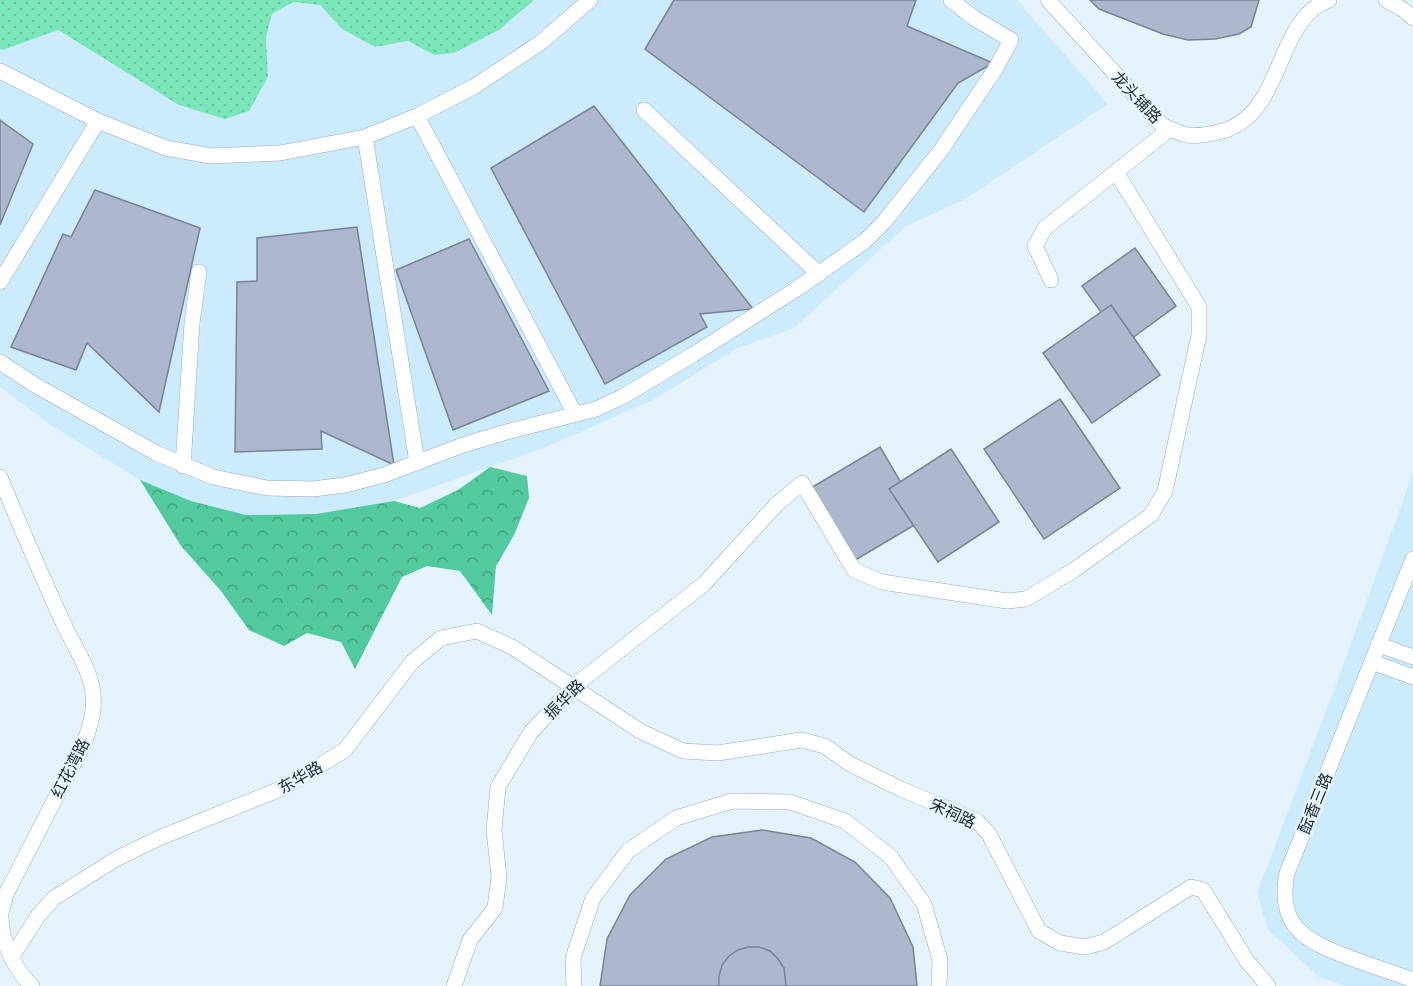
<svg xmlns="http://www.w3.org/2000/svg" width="1413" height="986" font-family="'Fira Sans','Noto Sans SC',sans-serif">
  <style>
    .built { fill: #ccecfe }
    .grass { fill: url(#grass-dots) }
    .forest { fill: url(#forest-crowns) }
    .building { fill: #aeb8cd; stroke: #798396; stroke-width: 1.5 }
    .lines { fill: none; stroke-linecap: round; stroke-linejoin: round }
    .minor-casing { stroke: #95acb9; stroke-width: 16 }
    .minor { stroke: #fff; stroke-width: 15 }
    .labels { text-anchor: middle; stroke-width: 5; stroke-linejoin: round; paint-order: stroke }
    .street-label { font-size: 16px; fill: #1f282d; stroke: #e5f4fc }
  </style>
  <defs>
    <pattern id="grass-dots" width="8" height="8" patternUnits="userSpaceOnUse" patternTransform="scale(1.5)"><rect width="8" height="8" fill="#7be6ba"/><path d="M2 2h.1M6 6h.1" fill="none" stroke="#6ac5a0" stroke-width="1.8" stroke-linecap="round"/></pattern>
    <pattern id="forest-crowns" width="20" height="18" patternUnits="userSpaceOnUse" patternTransform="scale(1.5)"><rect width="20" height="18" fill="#52ca9d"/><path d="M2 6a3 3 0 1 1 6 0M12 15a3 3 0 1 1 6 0" fill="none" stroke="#43a480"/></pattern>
  </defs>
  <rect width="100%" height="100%" fill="#e5f4fc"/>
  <g class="built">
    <polygon points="534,0 1017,0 1108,104 964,200 906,226 794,328 736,349 653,400 544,448 394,501 316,514 246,515 191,501 140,480 49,424 0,387 0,49 3,50 57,30 179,105 268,77 266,37 272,14 293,2 320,5 342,29 375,47 408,41 434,55 454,53 499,30"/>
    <polygon points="1413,473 1413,986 1345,986 1319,977 1268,930 1257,893 1344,663"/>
  </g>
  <polygon class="grass" points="0,0 534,0 499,30 454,53 434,55 408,41 375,47 342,29 320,5 293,2 272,14 266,37 268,77 249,111 225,119 179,105 58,30 3,50 0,49"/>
  <polygon class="forest" points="490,467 527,476 529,498 514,535 496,566 492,615 460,571 427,566 402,577 355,669 341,642 307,633 284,646 249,630 221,591 181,546 140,480 191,501 246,515 316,514 394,501 420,508 458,490"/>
  <g class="building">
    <polygon points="674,0 916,0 907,26 993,63 958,83 864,212 645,49"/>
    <polygon points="1090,0 1259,0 1251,27 1239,34 1215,39 1188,40 1163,34 1099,9"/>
    <polygon points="594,106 753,309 700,314 707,327 605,384 491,168"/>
    <polygon points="0,120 33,144 0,225"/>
    <polygon points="95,190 200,228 159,412 87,343 76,370 11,347 63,234 71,237"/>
    <polygon points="357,227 394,465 321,431 322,449 235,452 237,282 257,281 257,238"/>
    <polygon points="469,239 549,391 453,430 396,270"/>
    <polygon points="1135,248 1176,306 1124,344 1082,286"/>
    <polygon points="1111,305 1160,375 1092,423 1043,353"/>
    <polygon points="1060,399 1120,488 1044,539 984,449"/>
    <polygon points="880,447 923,520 852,562 809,489"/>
    <polygon points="951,449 999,522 938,562 889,489"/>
    <polygon points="762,830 811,838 855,862 890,898 913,947 917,986 600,986 607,939 630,895 666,859 712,837"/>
    <polygon points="748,947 759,947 770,951 778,959 784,968 786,986 719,986 719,976 722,965 729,956 738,950"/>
  </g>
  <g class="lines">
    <defs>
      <g id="minor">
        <path d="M1048 0 1162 125C1186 137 1192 138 1219 132 1286 116 1273 20 1329 0"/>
        <polyline points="1386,0 1404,10 1413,18"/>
        <polyline points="0,71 98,121 166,148 211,156 280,153 365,137 417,116 475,86 540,43 590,0"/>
        <polyline points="644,110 819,274"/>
        <polyline points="417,116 575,414"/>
        <polyline points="365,137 417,462"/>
        <polyline points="1051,280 1035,246 1045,228 1170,129"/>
        <polyline points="0,282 98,121"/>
        <polyline points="0,362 35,385 156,453 213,477 267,488 313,489 345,485 384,475 463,445 506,432 596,409 622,397 694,354 795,290 865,241 884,222 941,150 996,68 1011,40 974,18 951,0"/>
        <polyline points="183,466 192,323 199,272"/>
        <path d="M0 477C21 528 43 579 66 629 75 647 88 667 92 687 96 707 91 723 85 741L6 894C5 900 2 907 1 913 0 939 14 969 32 986"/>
        <path d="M1413 559 1287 873C1276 930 1310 943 1356 960 1375 967 1394 973 1413 980"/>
        <polyline points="1379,645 1413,657"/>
        <polyline points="1372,662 1413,677"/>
        <polyline points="11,958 38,916 54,898 116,859 159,838 283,788 345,750 412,662 441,638 477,631 512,647 640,731 683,751 718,753 801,740 825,746 850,764 901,789 977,821 989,834 1039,931 1060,943 1085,947 1104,942 1191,887 1203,890 1247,961 1268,986"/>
        <polyline points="454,986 470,940 495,908 499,877 494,830 498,787 531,732 573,687 704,584 776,505 802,483 854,570 882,582 1007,601 1026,599 1074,570 1151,515 1165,491 1199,335 1199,307 1116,172"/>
        <polyline points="574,986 573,958 593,898 628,851 676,818 732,801 790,802 845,821 891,857 924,904 940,960 939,986"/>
      </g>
    </defs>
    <use href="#minor" class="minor-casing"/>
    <use href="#minor" class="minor"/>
  </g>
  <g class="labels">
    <g class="street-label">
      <text transform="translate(1137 97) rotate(47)" y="6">龙头铺路</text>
      <text transform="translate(564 699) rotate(-45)" y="6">振华路</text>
      <text transform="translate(70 768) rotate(-63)" y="6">红花湾路</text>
      <text transform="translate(300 777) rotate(-30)" y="6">东华路</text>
      <text transform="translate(1315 803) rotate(-68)" y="6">酝香三路</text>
      <text transform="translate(953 813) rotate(25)" y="6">宋祠路</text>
    </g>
  </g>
</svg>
